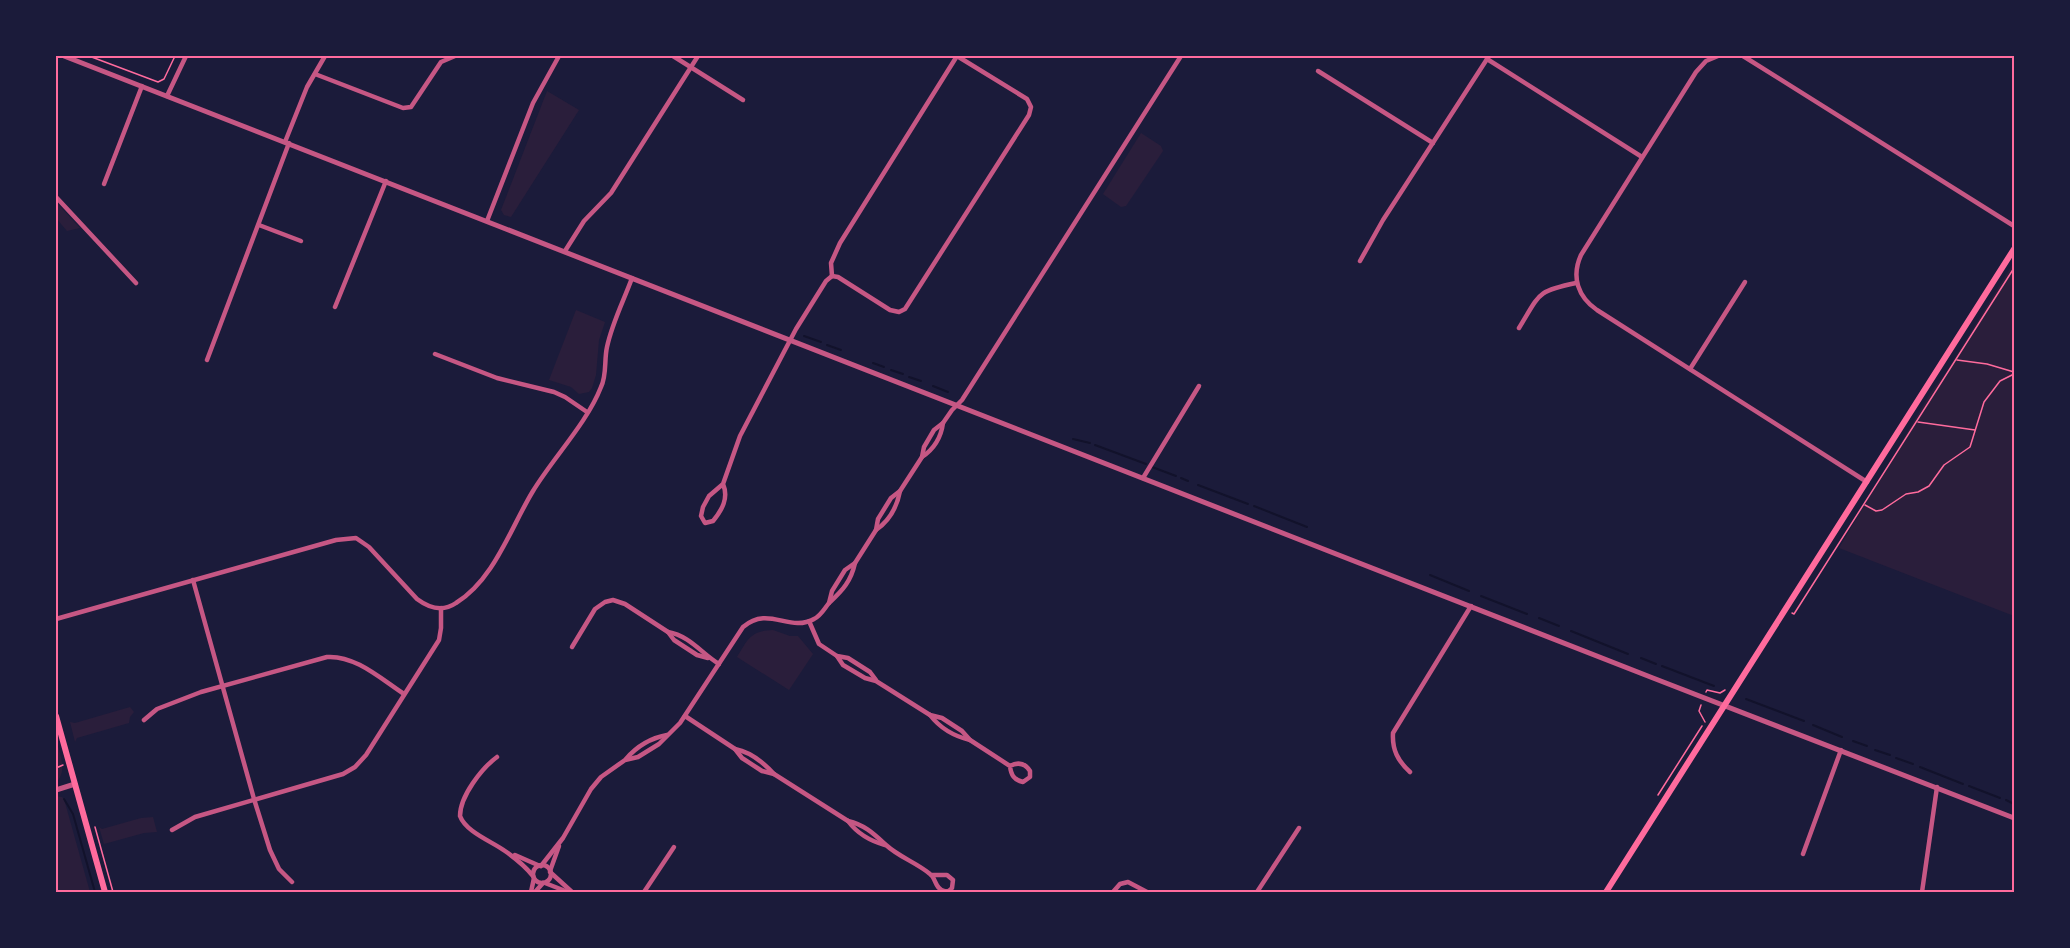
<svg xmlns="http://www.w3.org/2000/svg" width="2070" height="948" font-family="'PT Sans Narrow',sans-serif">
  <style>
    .green { fill: #2a1e3b }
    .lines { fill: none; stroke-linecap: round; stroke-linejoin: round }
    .stream { stroke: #12122b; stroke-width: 2 }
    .path { stroke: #ff6b9d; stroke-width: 1.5 }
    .minor { stroke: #c65784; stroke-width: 4.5 }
    .tertiary { stroke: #c65784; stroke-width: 5 }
    .secondary { stroke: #ff6b9d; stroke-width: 6 }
    .neatline { fill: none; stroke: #ff6b9d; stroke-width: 2 }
  </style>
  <rect width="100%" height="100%" fill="#1b1b3a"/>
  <g class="green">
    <polygon points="547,91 579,110 511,217 504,215 501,210"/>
    <polygon points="1141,133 1161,146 1163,151 1126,206 1121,207 1103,194"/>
    <polygon points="56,202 80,228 67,231 56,218"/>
    <polygon points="2014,262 2014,616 1839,548 1931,392 1945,374"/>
    <polygon points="576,310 605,322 599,340 596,375 592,388 589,392 579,394 571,387 549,380"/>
    <path d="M773 630 790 636H798L813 654 789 690 737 657C748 639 750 631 773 630Z"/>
    <polygon points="130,707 134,712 130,717 129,723 77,738 75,742 70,722 75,723"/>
    <path d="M56 739C60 755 68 770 56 783Z"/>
    <polygon points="56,796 62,797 64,799 90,892 56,892"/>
    <polygon points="153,817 157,832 144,833 104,844 99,827 102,829 141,818"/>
  </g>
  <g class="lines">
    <g class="stream">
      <polyline points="804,336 821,342"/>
      <polyline points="827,345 841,350"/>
      <polyline points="873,363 884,367"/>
      <polyline points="891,370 903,374"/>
      <polyline points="909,377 921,381"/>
      <polyline points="933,386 948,392"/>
      <polyline points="1073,439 1090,443"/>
      <polyline points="1095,445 1146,464"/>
      <polyline points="1152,467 1176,476"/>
      <polyline points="1181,478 1188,481"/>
      <polyline points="1198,485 1248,504"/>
      <polyline points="1254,506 1307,527"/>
      <polyline points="1430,575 1469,591"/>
      <polyline points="1481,596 1527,614"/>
      <polyline points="1539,618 1559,626"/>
      <polyline points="1571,631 1628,654"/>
      <polyline points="1641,658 1656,664"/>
      <polyline points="1662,666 1714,686"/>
      <polyline points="1746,699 1804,721"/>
      <polyline points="1813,725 1842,737"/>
      <polyline points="1853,741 1867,746"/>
      <polyline points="1875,750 1890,755"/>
      <polyline points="1896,758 1913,764"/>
      <polyline points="1920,767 1963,784"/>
      <polyline points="1969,786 2000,798"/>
      <polyline points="64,799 73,814 95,892"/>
      <polyline points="2006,800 2014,804"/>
    </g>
    <g class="path">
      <polyline points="89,56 158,82 164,79 175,56"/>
      <polyline points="1957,360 1987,364 2014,372"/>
      <polyline points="1918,422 1975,430"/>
      <polyline points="1865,505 1876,511 1882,510 1906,494 1918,492 1929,486 1944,465 1970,447 1984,402 2000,381 2014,374"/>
      <polyline points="1792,613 1794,614 2014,268"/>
      <polyline points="1706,692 1707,690 1720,693 1725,690"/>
      <polyline points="1701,705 1699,711 1705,722"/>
      <polyline points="56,768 63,765"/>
      <polyline points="1658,795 1702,726"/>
      <polyline points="95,827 113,892"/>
    </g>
    <g class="minor">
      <polyline points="673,56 743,100"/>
      <path d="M1718 56 1706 61 1696 72 1581 255C1571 277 1578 297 1597 310L1867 482"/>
      <polyline points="1743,56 2014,226"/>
      <polyline points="1487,59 1642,157"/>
      <polyline points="1318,71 1433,143"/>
      <polyline points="315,74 403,108 411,107 441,62 455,56"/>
      <polyline points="167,96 186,56"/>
      <polyline points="285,142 307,87 325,56"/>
      <polyline points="104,184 142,86"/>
      <polyline points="56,197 136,283"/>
      <polyline points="487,221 533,103 559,56"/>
      <polyline points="259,225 301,241"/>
      <polyline points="565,251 584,221 611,193 698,56"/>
      <polyline points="1360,261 1383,220 1489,56"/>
      <polyline points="832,276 838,277 890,310 899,312 905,309 1029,115 1031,107 1027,99 957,56"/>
      <polyline points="832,276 831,263 840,243 957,56"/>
      <polyline points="335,307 386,181"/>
      <path d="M1519 328C1540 294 1536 291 1576 283"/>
      <polyline points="435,354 497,378 554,392 565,397 587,412"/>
      <polyline points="207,360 289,143"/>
      <polyline points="1690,369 1745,282"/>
      <path d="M922 457C934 449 941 438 943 423"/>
      <polyline points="1143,478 1199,386"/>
      <path d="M723 484C729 498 722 510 713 521L705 523 701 516 703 507 709 496 723 484 740 436 796 329 826 281 832 276"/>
      <path d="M876 530C889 521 897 507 900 491"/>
      <polyline points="193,580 254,799 270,850 279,869 292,882"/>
      <polyline points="829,603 832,591 845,570 855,563 876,530 878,519 891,498 900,491 922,457 924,447 934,430 943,423 952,410 962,400 1181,56"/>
      <path d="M56 619 336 540 356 538 369 547 417 599C429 608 443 612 456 603 494 580 511 527 533 491 553 458 587 423 601 387 607 375 604 360 607 347 612 323 624 300 632 278"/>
      <polyline points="809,621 819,644 837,656 848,658 870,672 876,680"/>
      <path d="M668 632C690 636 701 653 719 664"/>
      <polyline points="572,647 595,609 605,602 613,600 625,604 668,632 674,640 697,655 708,658"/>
      <path d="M837 656 843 665 865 678 876 681 930 715 942 718 962 731 970 740 1010 766C1011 775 1014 780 1023 782L1030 777V771C1025 763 1018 762 1010 766"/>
      <path d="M930 715C940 728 953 736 970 740"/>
      <polyline points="685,716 735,749 742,758 762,771 774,774"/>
      <path d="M144 720 157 709 201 692 327 657C355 655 381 679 404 694"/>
      <path d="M735 749C751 752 763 762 774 774L848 821C865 825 874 834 886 845 899 857 917 863 930 874 936 878 935 889 944 891 948 892 949 891 952 888L953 880 947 875H931"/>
      <path d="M497 757C482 768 460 796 460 816 466 832 491 841 505 851 515 858 525 866 533 876"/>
      <path d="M626 759C637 746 651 738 667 735"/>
      <path d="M1410 772C1398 761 1392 750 1393 733L1471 606"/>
      <path d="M848 821C857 833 870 841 885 845"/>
      <polyline points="172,830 195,817 343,774 355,767 366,755 439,640 441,628 441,608"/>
      <polyline points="1803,854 1841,750"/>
      <polyline points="515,855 540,866"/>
      <circle cx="542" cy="874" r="9"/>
      <path d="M541 866 563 838 591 789 601 777 625 760 638 757 659 744 680 723 743 627C769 605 789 633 814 619 822 615 825 607 830 602 843 590 851 581 855 563"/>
      <polyline points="550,871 559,846"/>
      <polyline points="550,872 572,892"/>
      <polyline points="545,883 568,892"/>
      <polyline points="531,892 534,878"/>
      <polyline points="535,892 543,883"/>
      <polyline points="644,892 674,847"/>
      <polyline points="1113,892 1120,884 1128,882 1147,892"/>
      <polyline points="1257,892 1299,828"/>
      <polyline points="1922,892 1937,787"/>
    </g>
    <g class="tertiary">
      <polyline points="64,56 1653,678 2014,818"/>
      <polyline points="56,790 75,784"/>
    </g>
    <g class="secondary">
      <polyline points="56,716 105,892"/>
      <polyline points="1606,892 2014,249"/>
    </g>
  </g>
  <rect width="2070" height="948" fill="none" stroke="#1b1b3a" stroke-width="114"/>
  <rect x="57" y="57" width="1956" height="834" class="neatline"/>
</svg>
